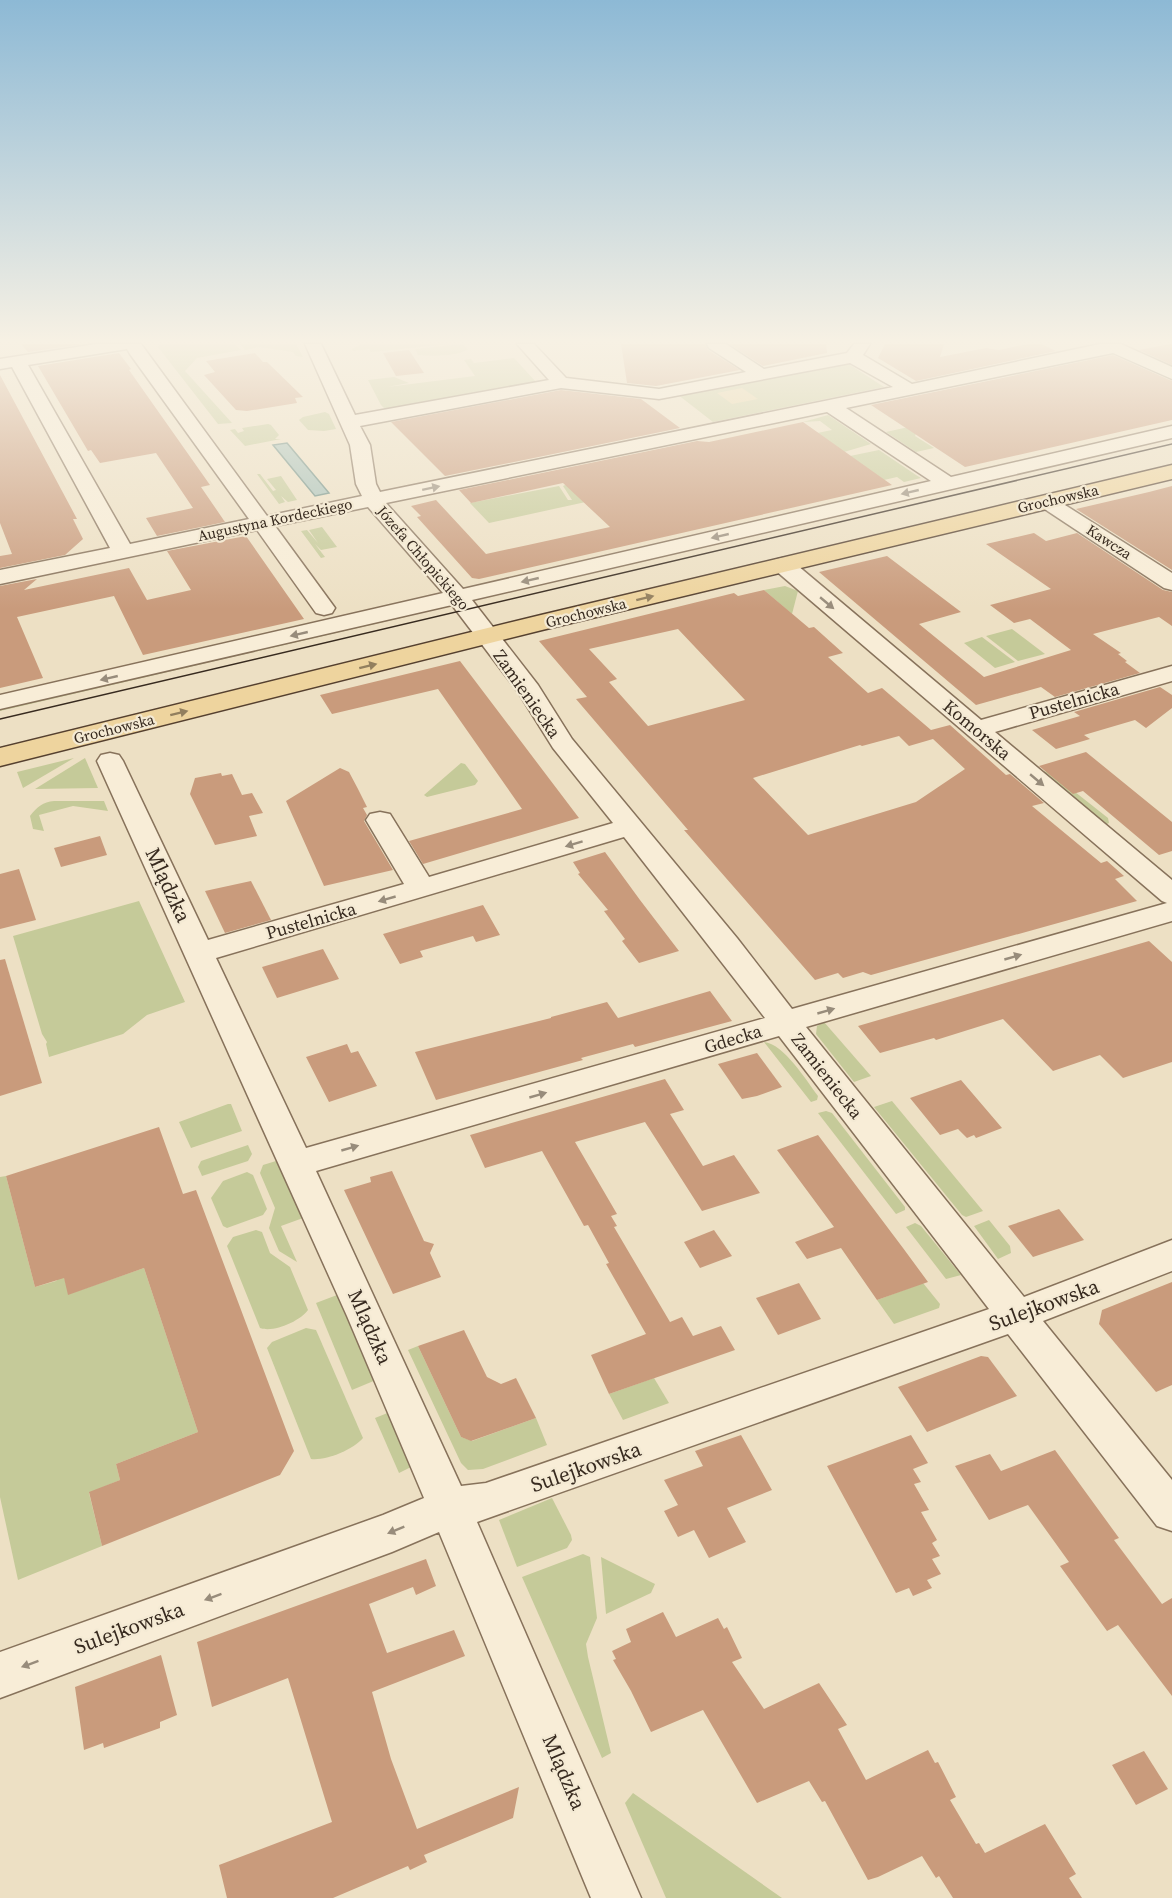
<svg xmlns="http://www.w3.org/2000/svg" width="1172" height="1898" font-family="'Source Serif 4',serif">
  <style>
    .green { fill: #c5ca99 }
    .sand { fill: #e7d4a2 }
    .water { fill: #a6c0b8; stroke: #6d8e85; stroke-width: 1.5 }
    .building { fill: #c99b7c; fill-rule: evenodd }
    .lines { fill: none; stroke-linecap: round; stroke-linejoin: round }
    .minor-casing { stroke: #87725b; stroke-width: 3 }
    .major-casing { stroke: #55402f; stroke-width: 3 }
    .minor { fill: #f8edd7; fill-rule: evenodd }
    .major { fill: #eed49e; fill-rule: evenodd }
    .tram { stroke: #372a1f; stroke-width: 1.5 }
    .oneway { fill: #988c7b }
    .oneway2 { fill: #927f5e }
    .labels { text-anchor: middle; stroke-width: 4.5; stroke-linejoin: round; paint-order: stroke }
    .far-street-label { font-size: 15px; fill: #372a1f; stroke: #f4ead4 }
    .street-label { font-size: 18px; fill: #372a1f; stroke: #f4ead4 }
    .near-street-label { font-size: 21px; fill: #372a1f; stroke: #f4ead4 }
  </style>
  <rect width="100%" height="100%" fill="#ede0c4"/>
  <g class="green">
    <polygon points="160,344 235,344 241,350 197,358 185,371 232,423 218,424 158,347"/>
    <polygon points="240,344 296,344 303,357 296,356 293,352 259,347 245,350"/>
    <polygon points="362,344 450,344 371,352 369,349 353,351 352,349"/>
    <path d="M462 344 468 349C457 357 430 356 418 355L415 349Z"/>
    <polygon points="514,358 537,383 388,412 381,405 368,380 394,377 409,383 387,387 475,376 464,360 471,359 474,363"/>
    <polygon points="844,361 884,387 713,422 677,394"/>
    <polygon points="325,412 329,414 336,429 324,431 308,430 299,420 303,417"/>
    <polygon points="828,415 871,444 844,452 758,445 832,430 820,421 803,422"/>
    <polygon points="268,424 271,425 279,435 275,439 281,439 245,446 230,430 235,429 238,433 244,431 242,428"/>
    <polygon points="913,426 918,429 915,436 934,448 916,452 886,432"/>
    <polygon points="879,450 916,475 921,478 904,482 897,477 884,480 850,456"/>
    <polygon points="257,474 260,474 273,491 276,490 267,479 281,476 297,500 288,502 281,496 285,502 279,504"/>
    <polygon points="565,485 618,495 489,523 470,503 559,486 568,500 572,500 563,486"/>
    <polygon points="322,527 337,547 321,550 315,544 325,557 321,558 301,531 307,530 318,543 309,530"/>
    <polygon points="785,586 798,591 792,614 764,590"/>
    <polygon points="402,614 405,617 0,711 0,707"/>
    <polygon points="1012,629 1045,654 1018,661 986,636"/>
    <polygon points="982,637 1015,662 995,668 964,643"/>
    <polygon points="74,758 23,788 17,772"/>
    <polygon points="85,758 98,788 35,789"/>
    <polygon points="461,763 465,764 478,781 475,785 427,797 424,795"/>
    <polygon points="1039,770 1051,773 1108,818 1109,823 1105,825"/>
    <path d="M54 801H104L108 811 73 806 39 815 44 831 33 829 30 816C37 807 43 802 54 801Z"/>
    <polygon points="139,901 185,1002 147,1015 123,1034 49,1057 46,1044 47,1042 42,1034 13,936"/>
    <polygon points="824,1022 871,1076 854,1082 816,1034 817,1026"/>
    <path d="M764 1042C784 1044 806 1080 818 1096L817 1100 811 1102Z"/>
    <polygon points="892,1101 983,1211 966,1217 962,1215 874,1107"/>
    <polygon points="228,1104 231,1104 242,1131 191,1148 179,1122"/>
    <polygon points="826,1111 832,1113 905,1207 905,1210 896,1214 818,1113"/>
    <polygon points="248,1145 252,1154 248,1161 202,1176 198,1167 201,1161"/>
    <polygon points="276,1161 303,1218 281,1226 297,1262 279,1251 269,1228 275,1208 260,1173 263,1165"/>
    <polygon points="247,1172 253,1175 267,1209 263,1215 227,1228 223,1226 211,1198 223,1181"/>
    <polygon points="6,1176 35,1287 56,1281 63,1274 69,1294 144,1268 198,1432 116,1464 120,1480 89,1493 102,1546 18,1580 0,1497 0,1177"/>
    <polygon points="989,1220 1010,1246 1011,1253 998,1259 974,1226"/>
    <polygon points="915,1223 921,1226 961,1275 946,1279 906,1227"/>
    <path d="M256 1230 262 1232 270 1253 290 1267 308 1310C300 1321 274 1333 260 1328L227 1246 233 1237Z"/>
    <polygon points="923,1283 940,1304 939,1308 894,1324 877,1300"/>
    <polygon points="337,1295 376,1380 352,1390 316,1303"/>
    <path d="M306 1328 316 1330 363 1438C353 1450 325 1461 311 1459L267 1348 272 1342Z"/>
    <polygon points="418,1346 461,1437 472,1441 536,1418 547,1445 483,1469 468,1470 461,1463 408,1350"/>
    <polygon points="654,1378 669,1403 623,1420 609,1394"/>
    <polygon points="390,1412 413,1466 399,1473 375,1418"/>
    <polygon points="552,1498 571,1535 572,1540 567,1548 517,1567 499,1520"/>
    <polygon points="583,1554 590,1557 597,1618 586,1644 588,1657 611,1753 602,1758 522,1577"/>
    <polygon points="601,1557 655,1584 651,1593 606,1614"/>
    <polygon points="633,1793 782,1898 666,1898 625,1803"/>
  </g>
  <polygon class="sand" points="742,388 758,399 732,404 717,393"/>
  <polygon class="water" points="287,443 329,493 315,496 273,445"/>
  <g class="building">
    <polygon points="21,344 84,344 28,352"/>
    <polygon points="621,344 705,344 708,350 740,370 656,386 627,383"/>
    <polygon points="729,344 826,344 827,353 763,366"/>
    <polygon points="885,344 944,344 940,357 986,348 999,350 1028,344 1041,344 1056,351 916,381 878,358"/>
    <polygon points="1170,344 1172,344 1172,365 1139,350"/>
    <polygon points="409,350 424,373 396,376 383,353"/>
    <polygon points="119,353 131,369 129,370 210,485 201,487 225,522 157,536 146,518 193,508 156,453 100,463 91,450 88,451 38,366"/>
    <polygon points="255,353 263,362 267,362 303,397 295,398 297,403 247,411 236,410 204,375 215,372 206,361"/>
    <polygon points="1113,355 1172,381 1172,420 965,467 871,405"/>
    <polygon points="0,375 77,519 73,519 83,539 65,555 0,568 0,556 12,554 0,523"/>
    <polygon points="561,390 641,399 680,428 445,476 391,422"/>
    <polygon points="803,422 892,485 479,579 472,578 417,517 421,516 411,506 436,500 486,554 528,545 610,527 563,483 471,503 459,490 697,441 709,442"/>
    <polygon points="1172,486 1172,570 1076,509 1149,492"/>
    <polygon points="1034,533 1046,541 1077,533 1163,590 1172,592 1172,626 1159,617 1093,634 1121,653 1118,654 1127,661 1125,662 1140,673 1055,697 1041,687 976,705 819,572 887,556 961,612 919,624 984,677 1071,650 1030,619 1014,623 990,605 1051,589 986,544"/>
    <polygon points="246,536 304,619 143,655 114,596 17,617 43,678 0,688 0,586 37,579 24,590 129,568 147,600 191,590 167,551"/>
    <path d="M764 590 809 628 814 627 843 653 828 657 868 693 882 688 931 730 950 725 1006 775 1010 774 1044 803 1032 806 1101 863 1107 861 1124 876 1115 879 1137 901 871 975 863 972 843 978 838 973 815 980 684 830H688L576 699 587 697 539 641 734 593 738 596ZM678 629 745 700 648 726 609 682 617 679 589 649ZM899 736 909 746 933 739 965 769 916 802 808 835 753 778 860 745 862 746Z"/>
    <polygon points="460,661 579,818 423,864 409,841 522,809 438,689 332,714 320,695"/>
    <polygon points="1160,687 1172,695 1172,708 1146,728 1135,720 1084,735 1090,739 1056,749 1032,730 1080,716 1074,712"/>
    <polygon points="1086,752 1172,822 1172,851 1159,855 1083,791 1073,794 1039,766"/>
    <polygon points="340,768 349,772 358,789 367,807 363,808 367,815 364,821 393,870 324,886 286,801"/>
    <polygon points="221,773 222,776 232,774 242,795 252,793 263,813 249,816 257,836 215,845 190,794 195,778"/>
    <polygon points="100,836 107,855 61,867 54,848"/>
    <polygon points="605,852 640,900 679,951 639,963 622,941 625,939 604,911 608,910 578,874 580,873 573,862"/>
    <polygon points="19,869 36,920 0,929 0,874"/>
    <polygon points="251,881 271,920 225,933 205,891"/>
    <polygon points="483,905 500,935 476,942 473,936 420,951 423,957 400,964 383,934"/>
    <polygon points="1149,941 1172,962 1172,1062 1123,1078 1100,1055 1053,1071 1003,1019 936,1040 934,1038 880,1053 858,1026"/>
    <polygon points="323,949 339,979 277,998 262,967"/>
    <polygon points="5,959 42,1083 0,1096 0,960"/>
    <polygon points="710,991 732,1021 635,1047 633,1044 581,1058 583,1060 436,1100 415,1052 551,1018 551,1017 607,1002 618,1018"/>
    <polygon points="347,1044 351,1053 358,1051 377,1086 329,1102 306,1057"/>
    <polygon points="757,1053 782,1087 757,1096 742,1099 718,1064"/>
    <polygon points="665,1079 684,1110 670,1114 703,1166 734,1155 760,1193 702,1211 645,1122 575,1142 617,1214 611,1216 617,1226 614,1227 670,1322 682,1317 693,1336 721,1326 735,1350 609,1394 591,1355 646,1334 606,1264 609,1263 588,1225 584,1226 542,1151 485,1168 470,1135"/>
    <polygon points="961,1080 1002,1128 976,1138 974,1135 967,1138 958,1129 940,1135 910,1098"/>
    <polygon points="159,1127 183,1194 196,1190 294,1451 280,1475 102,1546 89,1492 120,1480 116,1464 198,1432 144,1268 68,1295 64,1278 35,1287 6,1176"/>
    <polygon points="818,1135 903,1248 928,1282 877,1300 841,1248 807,1259 795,1242 834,1227 777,1150"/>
    <polygon points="392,1171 424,1241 434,1244 430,1253 441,1277 393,1294 344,1190 371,1182 370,1177"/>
    <polygon points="1059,1209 1084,1240 1033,1257 1008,1226"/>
    <polygon points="714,1230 732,1256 700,1268 684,1242"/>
    <polygon points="1172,1282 1172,1385 1156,1392 1099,1324 1102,1310"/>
    <polygon points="799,1283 821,1319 778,1335 756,1298"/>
    <polygon points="464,1330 487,1377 501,1384 516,1378 536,1418 471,1441 461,1437 418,1346"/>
    <polygon points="981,1356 988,1357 1017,1396 927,1432 898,1387"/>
    <polygon points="741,1435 772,1490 727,1508 746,1542 709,1558 694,1530 678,1537 664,1511 678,1505 664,1480 703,1466 695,1451"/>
    <polygon points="911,1435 928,1463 913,1469 921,1482 914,1484 929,1510 921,1512 937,1540 932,1543 940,1556 932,1559 941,1574 927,1580 932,1588 913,1596 909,1588 896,1593 827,1466"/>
    <polygon points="1055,1450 1119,1538 1114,1540 1162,1604 1172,1598 1172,1696 1118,1625 1107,1631 1060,1566 1069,1562 1028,1505 989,1520 955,1466 990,1454 1001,1471"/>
    <polygon points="426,1559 436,1586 416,1595 413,1587 369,1604 387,1653 454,1630 465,1656 372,1692 391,1759 417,1829 519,1787 513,1818 424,1855 427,1862 410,1870 408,1866 333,1898 227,1898 219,1865 332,1822 288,1678 212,1707 197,1642"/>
    <polygon points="663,1612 676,1637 718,1618 724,1629 727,1627 742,1658 732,1662 764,1709 819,1683 847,1725 838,1729 866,1780 928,1750 935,1763 938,1762 956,1797 950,1800 976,1844 979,1843 985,1853 1045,1824 1076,1874 1069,1878 1082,1898 953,1898 939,1876 936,1878 922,1856 878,1877 868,1880 825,1801 822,1802 809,1781 757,1803 703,1710 651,1732 631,1691 613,1660 616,1659 612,1651 631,1642 626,1629"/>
    <polygon points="161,1655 177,1715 160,1722 160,1728 104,1748 103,1743 84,1750 75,1687"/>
    <polygon points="1144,1751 1168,1789 1136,1805 1112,1765"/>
  </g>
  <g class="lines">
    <defs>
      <g id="minor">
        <path d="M96 344H141L267 516 362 496 356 484 350 445 305 344H321L355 415 549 380 517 344H534L566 378 659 389 746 372 709 348 707 344H726L764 369 847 353 854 344H870L863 355 912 384 1100 344H1121L1172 367V379L1113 353 846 408 951 477 1172 426V438L472 600 538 685 572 739 737 938 792 1009 1167 903 1162 901 775 570 772 565 775 560 783 558 791 560 981 720 1172 666V681L995 732 1172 880V921L806 1027 1024 1297 1172 1240V1271L1043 1321 1172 1480V1531L1157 1526 1008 1334 477 1522 641 1898H591L439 1532 392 1552 0 1698V1652L383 1515 424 1498 347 1316 97 761 101 755 110 753 119 755 123 761 208 940 404 884 366 820 370 814 380 812 390 814 429 877 613 823 553 748 518 692 452 605 0 709V695L443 593 368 507 275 526 335 608 332 613 324 615 316 613 257 530 0 584V570L110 548 12 367 0 369V359ZM127 349 130 354 249 519 130 544 28 365ZM850 363 893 387 380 492 376 484 370 445 360 426 561 388 659 399ZM827 412 931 481 463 589 386 503ZM624 837 765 1018 306 1148 216 958ZM779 1036 989 1309 486 1483 461 1486 316 1171Z"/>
        <polygon points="1047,496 1054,498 1172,573 1172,590 1164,588 1040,506 1037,502 1040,498"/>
      </g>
      <polygon id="major" points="1172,465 1172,479 542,630 0,766 0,748 541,615"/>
    </defs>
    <use href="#minor" class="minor-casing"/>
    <use href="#major" class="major-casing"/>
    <use href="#minor" class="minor"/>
    <use href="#major" class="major"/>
    <polyline class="tram" points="0,719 1172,444"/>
  </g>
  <defs><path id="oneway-solid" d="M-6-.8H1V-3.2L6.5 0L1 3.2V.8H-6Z" transform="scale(1.5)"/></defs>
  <g class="oneway">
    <use href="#oneway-solid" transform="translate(431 488) rotate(-12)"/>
    <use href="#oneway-solid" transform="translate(910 492) rotate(167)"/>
    <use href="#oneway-solid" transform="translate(720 536) rotate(167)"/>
    <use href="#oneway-solid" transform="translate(530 580) rotate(167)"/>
    <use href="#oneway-solid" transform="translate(827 603) rotate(40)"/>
    <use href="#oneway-solid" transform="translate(299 634) rotate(167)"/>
    <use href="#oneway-solid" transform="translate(109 678) rotate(167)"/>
    <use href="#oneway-solid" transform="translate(1037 780) rotate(40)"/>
    <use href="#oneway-solid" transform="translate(574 844) rotate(163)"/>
    <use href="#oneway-solid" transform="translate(387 899) rotate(164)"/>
    <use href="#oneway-solid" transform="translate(1013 957) rotate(-16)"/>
    <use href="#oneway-solid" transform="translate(826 1011) rotate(-16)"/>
    <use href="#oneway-solid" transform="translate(538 1095) rotate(-16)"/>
    <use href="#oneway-solid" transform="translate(350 1148) rotate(-16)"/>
    <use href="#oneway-solid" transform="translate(396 1530) rotate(158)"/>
    <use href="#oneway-solid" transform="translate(213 1597) rotate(160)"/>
    <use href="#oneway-solid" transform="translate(30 1664) rotate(160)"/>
  </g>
  <g class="oneway2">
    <use href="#oneway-solid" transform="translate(645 598) rotate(-14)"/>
    <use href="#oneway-solid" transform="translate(368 666) rotate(-14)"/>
    <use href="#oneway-solid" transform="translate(179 713) rotate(-14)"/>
  </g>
  <linearGradient id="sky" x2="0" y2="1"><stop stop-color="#8db9d5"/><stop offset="0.56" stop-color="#f7f1e4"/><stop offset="1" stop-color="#f7f1e4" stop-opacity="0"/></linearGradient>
  <rect width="1172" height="609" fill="url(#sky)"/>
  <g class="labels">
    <g class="far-street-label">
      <text transform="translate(1058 499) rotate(-13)" y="5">Grochowska</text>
      <text transform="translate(275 520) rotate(-12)" y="5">Augustyna Kordeckiego</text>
      <text transform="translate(1109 542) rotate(33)" y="5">Kawcza</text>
      <text transform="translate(423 558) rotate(49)" y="5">Józefa Chłopickiego</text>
      <text transform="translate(586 613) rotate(-14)" y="5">Grochowska</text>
      <text transform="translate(114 729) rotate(-14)" y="5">Grochowska</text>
    </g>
    <g class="street-label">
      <text transform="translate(527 694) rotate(55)" y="6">Zamieniecka</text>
      <text transform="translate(1074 701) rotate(-16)" y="6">Pustelnicka</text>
      <text transform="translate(977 730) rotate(40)" y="6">Komorska</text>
      <text transform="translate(311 921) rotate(-16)" y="6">Pustelnicka</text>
      <text transform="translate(733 1039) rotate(-17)" y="6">Gdecka</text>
      <text transform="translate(827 1076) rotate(52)" y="6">Zamieniecka</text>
    </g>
    <g class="near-street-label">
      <text transform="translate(168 885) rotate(65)" y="7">Mlądzka</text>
      <text transform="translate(1044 1305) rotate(-20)" y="7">Sulejkowska</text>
      <text transform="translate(370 1327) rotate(66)" y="7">Mlądzka</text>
      <text transform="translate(586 1467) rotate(-19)" y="7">Sulejkowska</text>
      <text transform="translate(129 1628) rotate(-20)" y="7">Sulejkowska</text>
      <text transform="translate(564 1772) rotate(67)" y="7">Mlądzka</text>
    </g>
  </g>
</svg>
